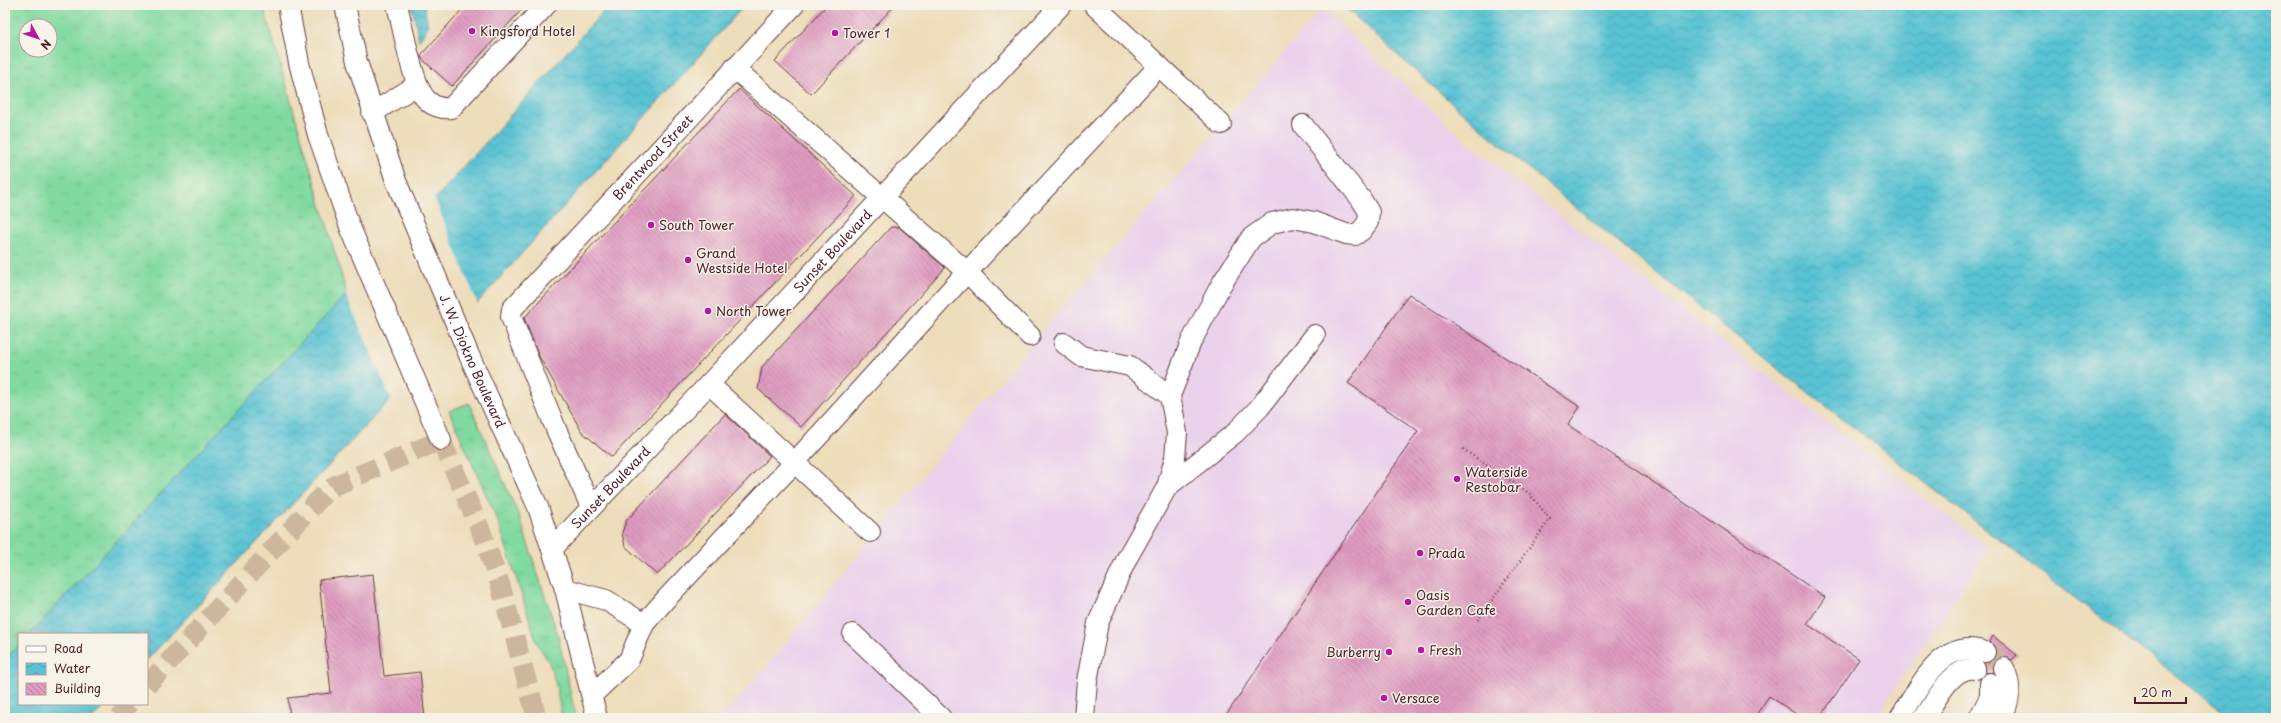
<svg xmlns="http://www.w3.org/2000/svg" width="2281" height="723" font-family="'Playpen Sans',sans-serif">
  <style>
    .built { fill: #ead1ec }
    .grass { fill: url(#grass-tufts); stroke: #667c66; fill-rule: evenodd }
    .water { fill: url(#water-waves); stroke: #51717f }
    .pier { fill: #edddba }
    .building { fill: url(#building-back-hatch) }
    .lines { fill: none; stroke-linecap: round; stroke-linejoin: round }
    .minor-tunnel { stroke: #ccb79d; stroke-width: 20; stroke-dasharray: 20 10; stroke-linecap: butt }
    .minor-casing { stroke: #623c40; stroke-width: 22 }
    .path { stroke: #623c40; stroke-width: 2.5; stroke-dasharray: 1 3; stroke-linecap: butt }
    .minor { stroke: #fff; stroke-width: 20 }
    .poi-dot { fill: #b5179e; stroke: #f7f3e8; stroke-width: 1.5 }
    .labels { text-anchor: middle; stroke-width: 3; stroke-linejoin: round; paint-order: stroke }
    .poi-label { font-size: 13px; fill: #4a1f2b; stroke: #f7f3e8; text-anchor: start }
    .street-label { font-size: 13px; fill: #4a1f2b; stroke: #f7f3e8 }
  </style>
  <defs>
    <pattern id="grass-tufts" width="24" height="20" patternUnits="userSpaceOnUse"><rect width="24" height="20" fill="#81daa0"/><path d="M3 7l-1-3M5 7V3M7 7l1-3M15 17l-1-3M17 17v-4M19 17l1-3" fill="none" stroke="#71bb8a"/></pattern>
    <pattern id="water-waves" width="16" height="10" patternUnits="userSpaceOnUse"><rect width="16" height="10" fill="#58c3d3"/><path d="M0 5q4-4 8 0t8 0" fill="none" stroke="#4ea7b5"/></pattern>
    <pattern id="building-back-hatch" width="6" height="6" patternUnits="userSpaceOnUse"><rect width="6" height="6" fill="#df9bc1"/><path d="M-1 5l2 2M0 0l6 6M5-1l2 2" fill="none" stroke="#b77e9d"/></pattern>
  </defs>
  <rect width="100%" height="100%" fill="#f7f3e8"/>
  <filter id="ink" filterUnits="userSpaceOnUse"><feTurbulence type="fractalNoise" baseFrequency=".025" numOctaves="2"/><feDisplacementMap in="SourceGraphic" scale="8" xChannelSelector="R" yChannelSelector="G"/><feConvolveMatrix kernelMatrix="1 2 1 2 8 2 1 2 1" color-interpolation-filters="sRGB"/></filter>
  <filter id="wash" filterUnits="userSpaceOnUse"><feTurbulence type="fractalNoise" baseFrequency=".012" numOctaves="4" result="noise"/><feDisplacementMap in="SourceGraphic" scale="16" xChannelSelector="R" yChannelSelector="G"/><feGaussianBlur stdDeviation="0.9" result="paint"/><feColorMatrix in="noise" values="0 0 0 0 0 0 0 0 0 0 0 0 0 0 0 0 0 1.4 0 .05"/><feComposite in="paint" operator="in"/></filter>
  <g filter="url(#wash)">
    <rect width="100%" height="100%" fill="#edddba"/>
    <polygon class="built" points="1322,9 1471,146 1989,548 1875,718 720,718 747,690 1035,340"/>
    <g class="grass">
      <path d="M5 5H263L347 294 30 634H19V645L5 660ZM26 26H50V50H26Z"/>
      <polygon points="469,403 519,516 558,636 576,718 562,718 556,685 549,662 537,643 499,524 449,411"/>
    </g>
    <g class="water">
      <polygon points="412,5 424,5 428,26 419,41"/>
      <polygon points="609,5 745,5 402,387 147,660 147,634 30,634 445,188"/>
      <path d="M1343 5H2276V718H2231C2084 605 1937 492 1791 379 1638 259 1485 138 1343 5Z"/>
      <polygon points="19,645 19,704 106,704 93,718 5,718 5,660"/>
    </g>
    <polygon class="pier" points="434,197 478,305 392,401 345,293"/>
    <g id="blocks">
      <g class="building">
        <polygon points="466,5 526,5 452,86 422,59 421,55"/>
        <polygon points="827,5 895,5 811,94 775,61"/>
        <polygon points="739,89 856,196 612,457 582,432 540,358 524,318"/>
        <polygon points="891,227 899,227 945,268 801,427 758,389 762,367"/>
        <polygon points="1409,294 1580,407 1568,425 1825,597 1807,624 1859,659 1820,718 1802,718 1769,696 1754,718 1224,718 1418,431 1348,383"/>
        <polygon points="725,414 770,456 657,575 625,546 622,533 626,521"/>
        <polygon points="373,574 384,676 420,672 425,718 290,718 288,698 331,693 319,580"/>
        <polygon points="1993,636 2017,655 2012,660 2006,657 1999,657 1993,666 1993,672 1986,673 1985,663 1993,660 1996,655 1996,648 1990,642"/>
      </g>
    </g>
  </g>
  <g filter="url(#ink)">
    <use href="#blocks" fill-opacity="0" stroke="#623c40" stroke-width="1"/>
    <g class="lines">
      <g class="minor-tunnel">
        <polyline points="1985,652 1996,659 2004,668"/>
        <polyline points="147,685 324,494 336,485 441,440 481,531 500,584 537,718"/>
        <polyline points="119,718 129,704"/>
      </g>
      <defs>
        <g id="minor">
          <polyline points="288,5 299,63 318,135 350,227 441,440"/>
          <path id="s1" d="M345 5 357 62 396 181 469 355 538 507 565 589 597 718"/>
          <path d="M397 5C403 26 412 85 426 99 432 106 442 109 451 108L546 5"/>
          <polyline points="1094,5 1221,124"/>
          <polyline points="734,68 967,272 1030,336"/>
          <polyline points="372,113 417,85"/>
          <polyline points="1064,343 1081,356 1130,366 1170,396"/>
          <polyline points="709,384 870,532"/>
          <polyline points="1167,487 1235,433 1260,407 1315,335"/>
          <path id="s2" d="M591 507 556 429 511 317 512 309 794 5"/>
          <path id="s3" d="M552 549 709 384 1061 5"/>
          <polyline points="565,589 606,600 644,624"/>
          <polyline points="853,634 941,718"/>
          <polyline points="592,695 629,660 644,624 665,600 795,462 967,272 1159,66"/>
          <polyline points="1084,718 1087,681 1098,623 1127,558 1167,487 1175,458 1177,433 1170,396 1191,342 1221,285 1251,238 1272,223 1293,218 1314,222 1346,234 1355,235 1362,230 1368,222 1369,212 1361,199 1303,125"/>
          <path d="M1900 718C1919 689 1941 636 1985 652"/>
          <path d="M1924 718C1936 701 1951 666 1975 669"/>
          <polyline points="1979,718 1990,697 1990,683"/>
          <path d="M2001 718C2011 701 2012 686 2004 668"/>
        </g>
      </defs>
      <use href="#minor" class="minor-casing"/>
      <polyline class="path" points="1463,449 1529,493 1550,519 1477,621"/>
      <use href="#minor" class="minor"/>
    </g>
  </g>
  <g class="poi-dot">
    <circle cx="472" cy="31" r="4"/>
    <circle cx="835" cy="33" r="4"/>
    <circle cx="651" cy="225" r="4"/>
    <circle cx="688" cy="260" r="4"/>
    <circle cx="708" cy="311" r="4"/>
    <circle cx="1457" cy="479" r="4"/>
    <circle cx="1420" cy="553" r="4"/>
    <circle cx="1408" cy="602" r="4"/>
    <circle cx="1421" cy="650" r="4"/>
    <circle cx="1389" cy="652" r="4"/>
    <circle cx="1384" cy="698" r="4"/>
  </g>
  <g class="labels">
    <g class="poi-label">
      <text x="480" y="36">Kingsford Hotel</text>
      <text x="843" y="38">Tower 1</text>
      <text x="659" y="230">South Tower</text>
      <text x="696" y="258">Grand<tspan x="696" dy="15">Westside Hotel</tspan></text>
      <text x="716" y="316">North Tower</text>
      <text x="1465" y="477">Waterside<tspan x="1465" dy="15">Restobar</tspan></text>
      <text x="1428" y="558">Prada</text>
      <text x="1416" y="600">Oasis<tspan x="1416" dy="15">Garden Cafe</tspan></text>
      <text x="1429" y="655">Fresh</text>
      <text x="1381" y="657" text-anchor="end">Burberry</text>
      <text x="1392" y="703">Versace</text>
    </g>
    <g class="street-label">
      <text dy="5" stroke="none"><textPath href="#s2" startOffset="421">Brentwood Street</textPath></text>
      <text dy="5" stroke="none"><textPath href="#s3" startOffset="409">Sunset Boulevard</textPath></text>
      <text dy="5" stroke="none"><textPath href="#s1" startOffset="379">J. W. Diokno Boulevard</textPath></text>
      <text dy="5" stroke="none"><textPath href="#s3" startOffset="85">Sunset Boulevard</textPath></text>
    </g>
  </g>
  <rect width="2281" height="723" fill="none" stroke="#f7f3e8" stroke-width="20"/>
  <rect x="18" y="633" width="130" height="72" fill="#f7f3e8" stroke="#b29e9c"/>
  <rect x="26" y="646" width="20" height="6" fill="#ffffff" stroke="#b29e9c"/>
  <text x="54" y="653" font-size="12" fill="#4a1f2b">Road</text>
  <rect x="26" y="663" width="20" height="12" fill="url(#water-waves)" stroke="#b29e9c"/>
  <text x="54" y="673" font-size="12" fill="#4a1f2b">Water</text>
  <rect x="26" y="683" width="20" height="12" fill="url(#building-back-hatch)" stroke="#b29e9c"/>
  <text x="54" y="693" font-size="12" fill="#4a1f2b">Building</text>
  <g transform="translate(38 38) rotate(130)"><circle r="19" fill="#f7f3e8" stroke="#b29e9c"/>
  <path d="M0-3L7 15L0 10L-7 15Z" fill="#b5179e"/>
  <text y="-6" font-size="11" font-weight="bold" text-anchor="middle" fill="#4a1f2b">N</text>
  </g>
  <path d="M2135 697v6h51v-6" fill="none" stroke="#4a1f2b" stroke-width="2"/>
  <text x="2141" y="697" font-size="12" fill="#4a1f2b" stroke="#f7f3e8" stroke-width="3" paint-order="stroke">20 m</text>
</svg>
